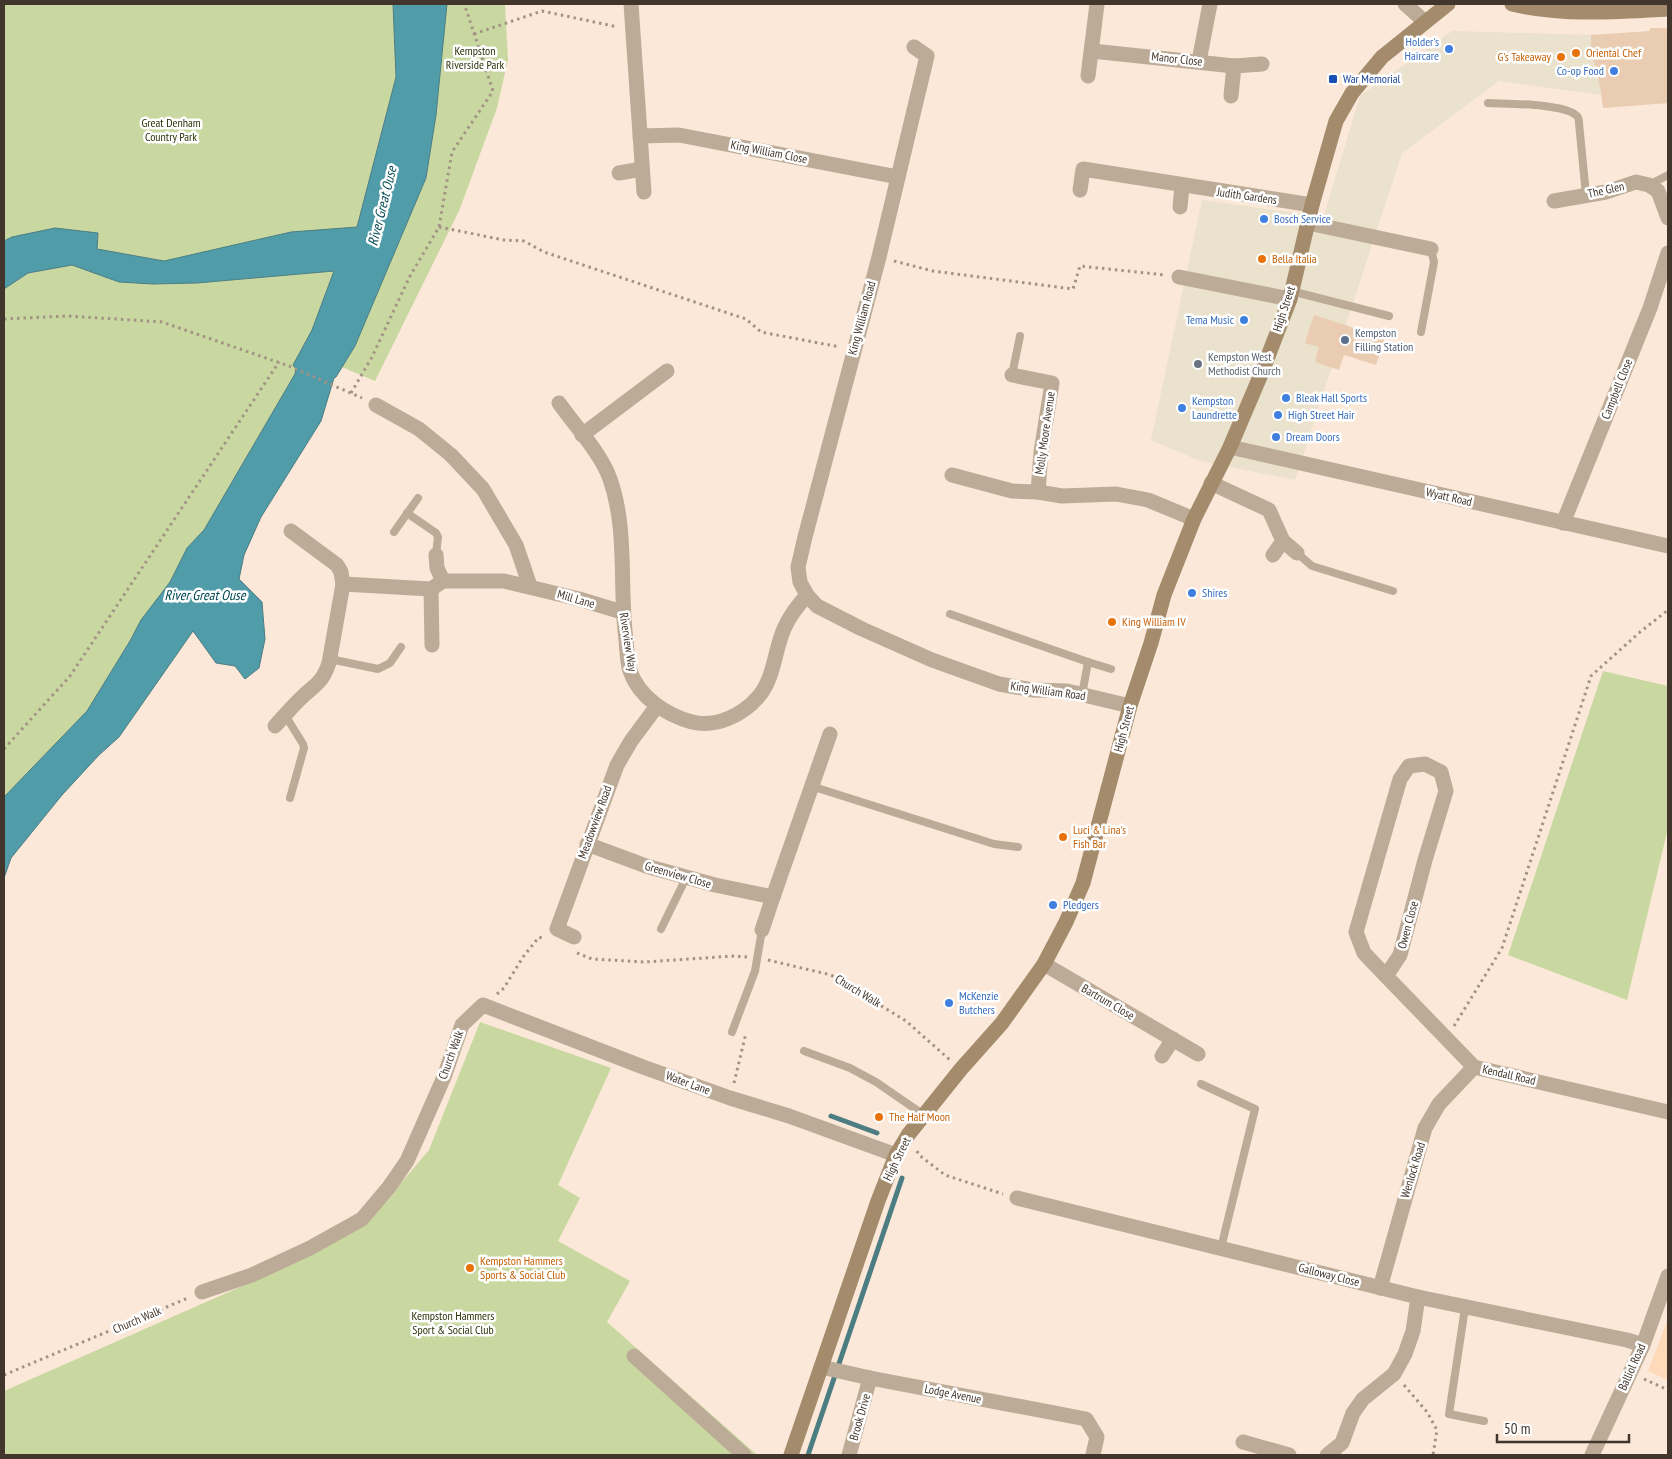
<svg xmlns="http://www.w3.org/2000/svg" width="1672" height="1459" font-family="'PT Sans Narrow',sans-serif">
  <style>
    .commercial { fill: #eae2cc }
    .built { fill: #fedaba }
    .green { fill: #c9d8a0 }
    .water { fill: #509ca8; stroke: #4c7d83 }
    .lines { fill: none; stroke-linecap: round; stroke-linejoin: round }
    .stream { stroke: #4c7d83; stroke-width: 5 }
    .building { fill: #eaccb2 }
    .path { stroke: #a29385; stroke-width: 3; stroke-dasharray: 2.5 4; stroke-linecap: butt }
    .lane { stroke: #bcab96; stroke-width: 8 }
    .street { stroke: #bcab96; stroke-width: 15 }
    .secondary { stroke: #a38b6c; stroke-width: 15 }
    .shop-dot { fill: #3f7fe0; stroke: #fff; stroke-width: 2 }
    .food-dot { fill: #e8710a; stroke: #fff; stroke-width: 2 }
    .transit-dot { fill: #1a4fb4; stroke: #fff; stroke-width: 2 }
    .service-dot { fill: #5c6f8a; stroke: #fff; stroke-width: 2 }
    .worship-dot { fill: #6b7280; stroke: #fff; stroke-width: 2 }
    .labels { text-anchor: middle; stroke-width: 5; stroke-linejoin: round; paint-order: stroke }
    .shop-label { font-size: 12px; fill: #366cbe; stroke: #fff; text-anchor: start }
    .park-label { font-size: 12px; fill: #2c3409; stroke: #fff }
    .food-label { font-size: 12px; fill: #c56008; stroke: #fff; text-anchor: start }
    .street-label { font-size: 12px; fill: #42362c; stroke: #fff }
    .transit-label { font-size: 12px; fill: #164399; stroke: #fff; text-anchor: start }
    .service-label { font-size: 12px; fill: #4e5e75; stroke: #fff; text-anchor: start }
    .worship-label { font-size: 12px; fill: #5b616d; stroke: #fff; text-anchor: start }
    .water-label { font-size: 14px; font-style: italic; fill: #004953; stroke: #fff }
  </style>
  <rect width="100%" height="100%" fill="#fbe8d8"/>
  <polygon class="commercial" points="1452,31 1668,37 1668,104 1499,81 1402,153 1295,480 1200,461 1151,440 1202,200 1296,213 1324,215 1360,96"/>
  <polygon class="built" points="1668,1319 1668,1380 1648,1371"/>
  <g class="green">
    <polygon points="4,4 393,4 396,77 357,227 291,232 164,261 97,249 98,233 12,237 4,241"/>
    <polygon points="447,4 505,4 508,59 497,108 459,211 375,381 342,367 355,346 426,178 436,115"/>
    <polygon points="72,265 119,282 153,284 197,283 335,271 312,330 293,365 296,369 295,374 204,530 187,548 170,582 141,620 130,641 87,711 4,797 4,289 28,273"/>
    <polygon points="1603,671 1668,686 1668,828 1627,1000 1508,955"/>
    <polygon points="480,1022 611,1068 558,1185 580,1198 558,1241 630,1281 607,1322 757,1455 4,1455 4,1391 283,1268 367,1223 429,1150"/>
  </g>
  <polygon class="water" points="393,4 447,4 436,115 426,178 355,346 336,377 334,378 321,421 261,517 244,555 239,579 262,602 265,639 259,668 245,679 235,666 216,663 193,631 119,737 99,755 62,795 11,858 4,878 4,797 87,711 130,641 141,620 170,582 187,548 204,530 295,374 296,369 293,365 312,330 334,271 197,283 153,284 119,282 72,265 28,273 4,289 4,241 12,237 55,228 98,233 97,249 164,261 291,232 357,227 396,77"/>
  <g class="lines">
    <g class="stream">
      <polyline points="831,1116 877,1133"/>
      <polyline points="808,1455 902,1178"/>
    </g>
  </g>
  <g class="building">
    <polygon points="1650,28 1668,28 1668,103 1603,108 1601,91 1593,56 1591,55 1591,35 1650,31"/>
    <polygon points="1314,315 1385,338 1376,365 1344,355 1339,370 1315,362 1319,347 1305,343"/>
  </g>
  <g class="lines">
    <g class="path">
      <polyline points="474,34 542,11 618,27"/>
      <polyline points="439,227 504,240 524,241 544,252 746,319 761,332 840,347"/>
      <polyline points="894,261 933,271 1073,289 1080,266 1165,275"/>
      <polyline points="4,319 68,316 162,322 289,366 362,398"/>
      <polyline points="351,393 372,357 410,276 439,227 452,152 493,91 466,9 469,4"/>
      <polyline points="4,749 70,676 279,362"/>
      <polyline points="577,953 592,959 645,962 734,956 747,957"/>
      <polyline points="768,960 831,975 906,1021 950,1060"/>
      <polyline points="497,994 504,988 523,957 539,937 544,939"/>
      <polyline points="1454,1026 1502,948 1591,676 1640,632 1668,610"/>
      <polyline points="734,1083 746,1033"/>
      <polyline points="917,1151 919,1155 945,1175 1003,1194"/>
      <polyline points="4,1375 188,1298"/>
      <polyline points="1644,1379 1668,1390"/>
      <polyline points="1404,1385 1427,1412 1437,1430 1433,1455"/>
    </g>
    <g class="lane">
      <path d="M1488 103C1505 104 1565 103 1577 116 1579 118 1579 120 1579 123L1586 195"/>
      <polyline points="1649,185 1668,175"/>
      <polyline points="1291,291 1389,316"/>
      <polyline points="1421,332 1434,262 1431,249"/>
      <polyline points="1012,375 1020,336"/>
      <polyline points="407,513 436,533 438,537 436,555"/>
      <polyline points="394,532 418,498"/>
      <polyline points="1297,553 1312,566 1393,591"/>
      <polyline points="950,614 1088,662 1082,695"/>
      <polyline points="330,659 378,669 390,663 401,647"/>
      <polyline points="1088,662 1111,669"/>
      <polyline points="285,715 303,744 304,748 290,798"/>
      <polyline points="811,786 994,844 1018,847"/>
      <polyline points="661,929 686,878"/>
      <polyline points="732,1032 755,971 762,930"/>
      <polyline points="804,1051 850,1068 876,1082 924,1115"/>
      <polyline points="1201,1084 1255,1109 1221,1248"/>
      <polyline points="1465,1308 1449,1414 1484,1421"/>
    </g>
    <g class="street">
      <polyline points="631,4 644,192"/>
      <polyline points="1405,4 1425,22"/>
      <polyline points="914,47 927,56 879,257 805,537 798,567 800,582 807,595 817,606 862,629 932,660 999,684 1033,690 1067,691 1130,706"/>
      <polyline points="1092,51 1234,66 1262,64"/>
      <polyline points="1199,61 1210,4"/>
      <polyline points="1088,76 1097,4"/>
      <polyline points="1231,96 1234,66"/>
      <polyline points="640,136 679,135 898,177"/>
      <polyline points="619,173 642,169"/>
      <polyline points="1080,190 1083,169 1312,205"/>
      <polyline points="1554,201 1606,192 1636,182 1649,185 1658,191 1668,218"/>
      <polyline points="1180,207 1182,186"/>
      <polyline points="1308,223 1431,249"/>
      <polyline points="1179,277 1290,299"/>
      <polyline points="1012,375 1052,383 1041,452 1038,492 1062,496 1116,494 1148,500 1194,519"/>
      <path d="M559 403C575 426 601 453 610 479 628 530 619 587 626 640 627 650 627 661 630 671 639 697 666 715 692 722 716 728 743 715 759 696 772 680 774 659 780 640 785 622 795 609 807 595"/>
      <polyline points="376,405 419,429 451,455 483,489 516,545 530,586"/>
      <polyline points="582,435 667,371"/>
      <polyline points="1230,447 1668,546"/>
      <polyline points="952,475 1012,491 1038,492"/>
      <polyline points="1211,483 1269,510 1283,541 1297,553"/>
      <polyline points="1563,523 1650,308 1668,253"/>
      <polyline points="291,531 337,565 341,572 343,584"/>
      <polyline points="436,555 437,568 443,581"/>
      <polyline points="1273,555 1283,541"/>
      <polyline points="431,589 432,645"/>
      <path d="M275 726C283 717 291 708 300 699 314 685 322 684 329 663L343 584 431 589 443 581H504L579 599 622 612"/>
      <polygon points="1425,764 1441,772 1446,791 1425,860 1400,955 1386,976 1364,953 1356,932 1400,779 1409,766"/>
      <polyline points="587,844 646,866 715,885 773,897 762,930"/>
      <polyline points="773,897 830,734"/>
      <polyline points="574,937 557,929 617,765 631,741 657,706"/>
      <polyline points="1044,964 1198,1054"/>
      <polyline points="1386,976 1474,1067 1668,1112"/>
      <polyline points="1162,1056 1173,1039"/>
      <polyline points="1017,1198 1418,1297 1627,1340 1643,1345"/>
      <polyline points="1380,1288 1425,1128 1439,1104 1474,1067"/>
      <polyline points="202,1292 252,1275 310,1248 362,1219 389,1187 407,1161 444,1077 462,1025 483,1005 643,1067 730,1098 789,1116 896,1155"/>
      <polyline points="634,1356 744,1455"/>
      <polyline points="821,1367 870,1378 1086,1419 1097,1437 1093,1455"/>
      <polyline points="1243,1442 1289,1455"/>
      <polyline points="849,1455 870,1378"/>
      <polyline points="1327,1455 1342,1443 1353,1413 1363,1399 1394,1374 1405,1354 1413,1331 1418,1297"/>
      <polyline points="1592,1455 1643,1345 1668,1276"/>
    </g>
    <g class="secondary">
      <path d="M1512 4C1563 16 1616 12 1668 9"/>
      <polyline points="791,1455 878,1201 896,1155 908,1135 961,1069 1002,1023 1044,964 1066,922 1083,883 1130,706 1151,643 1164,595 1194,519 1230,447 1262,372 1290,299 1312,205 1336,121 1352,93 1382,57 1448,4"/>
    </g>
  </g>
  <g class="shop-dot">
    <circle cx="1449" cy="49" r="5"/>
    <circle cx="1614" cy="71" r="5"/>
    <circle cx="1264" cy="219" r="5"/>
    <circle cx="1244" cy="320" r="5"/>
    <circle cx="1286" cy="398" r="5"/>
    <circle cx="1182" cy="408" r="5"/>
    <circle cx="1278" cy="415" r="5"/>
    <circle cx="1276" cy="437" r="5"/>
    <circle cx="1192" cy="593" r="5"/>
    <circle cx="1053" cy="905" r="5"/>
    <circle cx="949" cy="1003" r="5"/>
  </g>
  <g class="food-dot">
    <circle cx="1576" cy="53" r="5"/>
    <circle cx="1561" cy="57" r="5"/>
    <circle cx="1262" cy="259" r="5"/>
    <circle cx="1112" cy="622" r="5"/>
    <circle cx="1063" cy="837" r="5"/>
    <circle cx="879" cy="1117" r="5"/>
    <circle cx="470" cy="1268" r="5"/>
  </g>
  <rect class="transit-dot" x="1328" y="74" width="10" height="10" rx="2.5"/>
  <circle class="service-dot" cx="1345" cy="340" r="5"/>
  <circle class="worship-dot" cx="1198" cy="364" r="5"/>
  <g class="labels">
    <g class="shop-label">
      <text x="1439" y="46" text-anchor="end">Holder's<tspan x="1439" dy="14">Haircare</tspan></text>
      <text x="1604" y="75" text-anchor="end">Co-op Food</text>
      <text x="1274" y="223">Bosch Service</text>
      <text x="1234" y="324" text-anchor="end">Tema Music</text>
      <text x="1296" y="402">Bleak Hall Sports</text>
      <text x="1192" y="405">Kempston<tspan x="1192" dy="14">Laundrette</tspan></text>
      <text x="1288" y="419">High Street Hair</text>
      <text x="1286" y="441">Dream Doors</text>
      <text x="1202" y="597">Shires</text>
      <text x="1063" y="909">Pledgers</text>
      <text x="959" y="1000">McKenzie<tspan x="959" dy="14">Butchers</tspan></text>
    </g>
    <g class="park-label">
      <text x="475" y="55">Kempston<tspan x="475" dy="14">Riverside Park</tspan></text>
      <text x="171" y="127">Great Denham<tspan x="171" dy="14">Country Park</tspan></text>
      <text x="453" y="1320">Kempston Hammers<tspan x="453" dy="14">Sport &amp; Social Club</tspan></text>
    </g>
    <g class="food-label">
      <text x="1586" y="57">Oriental Chef</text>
      <text x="1551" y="61" text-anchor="end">G's Takeaway</text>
      <text x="1272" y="263">Bella Italia</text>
      <text x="1122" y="626">King William IV</text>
      <text x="1073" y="834">Luci &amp; Lina's<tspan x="1073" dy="14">Fish Bar</tspan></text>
      <text x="889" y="1121">The Half Moon</text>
      <text x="480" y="1265">Kempston Hammers<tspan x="480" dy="14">Sports &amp; Social Club</tspan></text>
    </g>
    <g class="street-label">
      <text transform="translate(1177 59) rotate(6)" y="4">Manor Close</text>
      <text transform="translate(769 152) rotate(11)" y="4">King William Close</text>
      <text transform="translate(1606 190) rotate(-13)" y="4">The Glen</text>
      <text transform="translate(1247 196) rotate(8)" y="4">Judith Gardens</text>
      <text transform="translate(1284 309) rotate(-72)" y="4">High Street</text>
      <text transform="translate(862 318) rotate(-75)" y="4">King William Road</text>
      <text transform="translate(1617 389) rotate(-68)" y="4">Campbell Close</text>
      <text transform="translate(1045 433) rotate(-82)" y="4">Molly Moore Avenue</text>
      <text transform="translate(1449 497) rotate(13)" y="4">Wyatt Road</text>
      <text transform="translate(576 599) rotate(16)" y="4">Mill Lane</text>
      <text transform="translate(628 642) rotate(81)" y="4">Riverview Way</text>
      <text transform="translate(1048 691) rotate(8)" y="4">King William Road</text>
      <text transform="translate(1124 729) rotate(-75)" y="4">High Street</text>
      <text transform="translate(595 822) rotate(-70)" y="4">Meadowview Road</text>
      <text transform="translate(678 875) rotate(16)" y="4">Greenview Close</text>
      <text transform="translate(1408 925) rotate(-75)" y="4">Owen Close</text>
      <text transform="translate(858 991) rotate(31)" y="4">Church Walk</text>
      <text transform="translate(1108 1002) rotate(30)" y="4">Bartrum Close</text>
      <text transform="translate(451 1055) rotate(-70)" y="4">Church Walk</text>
      <text transform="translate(1509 1075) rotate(13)" y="4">Kendall Road</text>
      <text transform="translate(688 1083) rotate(20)" y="4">Water Lane</text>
      <text transform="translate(897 1159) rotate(-64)" y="4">High Street</text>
      <text transform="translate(1413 1170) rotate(-73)" y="4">Wenlock Road</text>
      <text transform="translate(1329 1275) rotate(14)" y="4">Galloway Close</text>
      <text transform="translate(137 1320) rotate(-23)" y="4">Church Walk</text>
      <text transform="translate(1632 1367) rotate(-66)" y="4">Balliol Road</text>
      <text transform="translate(953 1394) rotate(11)" y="4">Lodge Avenue</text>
      <text transform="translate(860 1417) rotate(-74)" y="4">Brook Drive</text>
    </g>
    <g class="transit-label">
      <text x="1343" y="83">War Memorial</text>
    </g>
    <g class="service-label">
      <text x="1355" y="337">Kempston<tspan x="1355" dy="14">Filling Station</tspan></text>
    </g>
    <g class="worship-label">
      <text x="1208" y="361">Kempston West<tspan x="1208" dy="14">Methodist Church</tspan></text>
    </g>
    <g class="water-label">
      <text transform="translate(382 206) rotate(-76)" y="5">River Great Ouse</text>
      <text x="205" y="600">River Great Ouse</text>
    </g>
  </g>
  <rect width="1672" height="1459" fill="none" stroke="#42362c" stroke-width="10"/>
  <path d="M1497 1434v8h132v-8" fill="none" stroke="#42362c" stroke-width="2.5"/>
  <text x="1504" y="1434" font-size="15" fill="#42362c" stroke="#ffffff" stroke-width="4" paint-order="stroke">50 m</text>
</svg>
